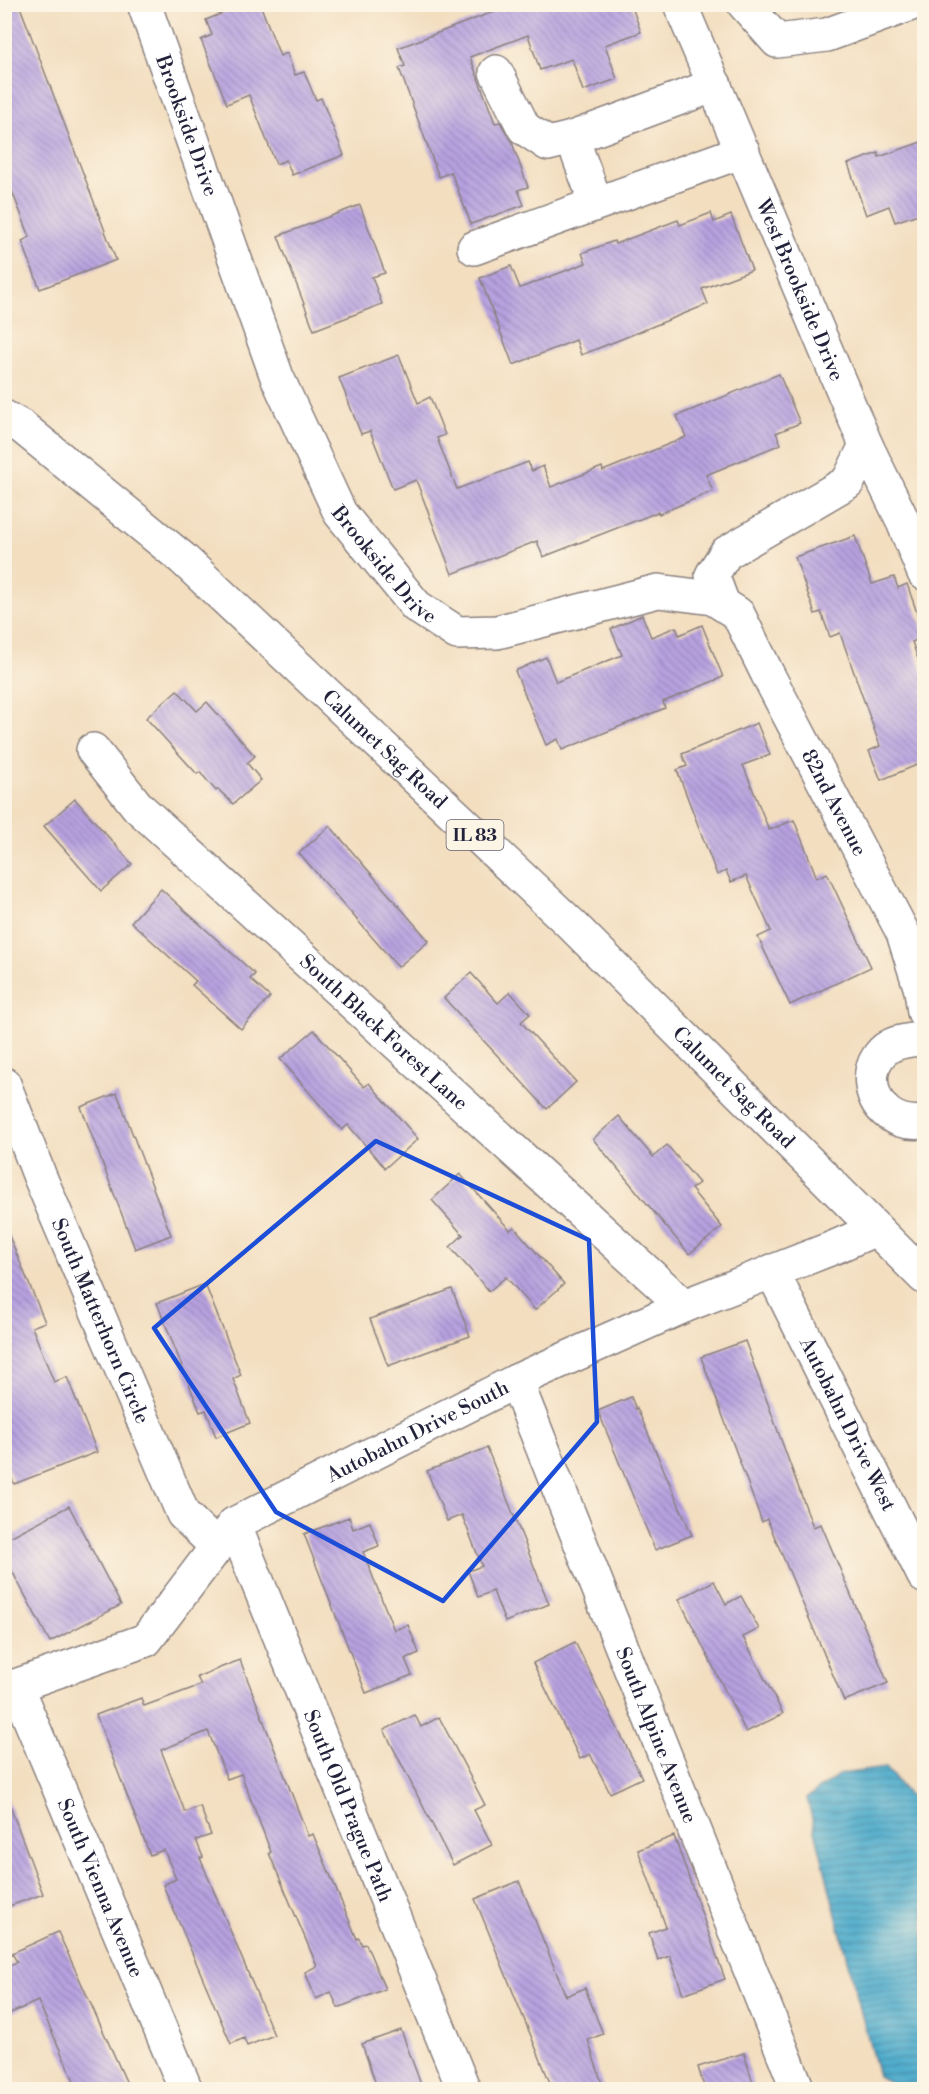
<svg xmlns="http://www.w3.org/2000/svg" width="929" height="2094" font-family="'Libre Bodoni',serif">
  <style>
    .water { fill: url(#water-rules); stroke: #386784; stroke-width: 1.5 }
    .building { fill: url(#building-back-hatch) }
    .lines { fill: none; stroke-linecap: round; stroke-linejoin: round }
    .street-casing { stroke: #8a807e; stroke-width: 36 }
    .primary-casing { stroke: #8a807e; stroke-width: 36 }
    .street { stroke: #fff; stroke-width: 33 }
    .primary { stroke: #fff; stroke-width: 33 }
    .marked { fill: none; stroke: #1d4ed8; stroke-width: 4.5; stroke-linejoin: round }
    .labels { text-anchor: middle; stroke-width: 6; stroke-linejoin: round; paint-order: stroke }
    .shield { fill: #fcf5e5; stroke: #63616e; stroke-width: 1.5 }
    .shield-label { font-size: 18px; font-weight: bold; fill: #22223b }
    .street-label { font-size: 20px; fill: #22223b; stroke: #fcf5e5 }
  </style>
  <defs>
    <pattern id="water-rules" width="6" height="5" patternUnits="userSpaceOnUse" patternTransform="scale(1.5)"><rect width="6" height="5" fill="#4daccc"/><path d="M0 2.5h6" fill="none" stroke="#408ca7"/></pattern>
    <pattern id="building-back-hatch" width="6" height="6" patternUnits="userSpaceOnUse" patternTransform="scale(1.5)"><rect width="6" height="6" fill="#b8a2e0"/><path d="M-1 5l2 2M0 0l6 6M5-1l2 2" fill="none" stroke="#9584b7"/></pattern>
  </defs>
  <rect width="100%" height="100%" fill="#fcf5e5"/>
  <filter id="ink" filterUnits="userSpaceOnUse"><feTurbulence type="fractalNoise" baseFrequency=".0167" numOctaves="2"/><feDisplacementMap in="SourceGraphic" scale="12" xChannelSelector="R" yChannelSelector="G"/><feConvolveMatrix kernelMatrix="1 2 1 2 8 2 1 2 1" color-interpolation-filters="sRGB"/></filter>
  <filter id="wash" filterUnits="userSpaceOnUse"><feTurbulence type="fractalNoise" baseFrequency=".008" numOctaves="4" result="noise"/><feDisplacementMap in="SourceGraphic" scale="24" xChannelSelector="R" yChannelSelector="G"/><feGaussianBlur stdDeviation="1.35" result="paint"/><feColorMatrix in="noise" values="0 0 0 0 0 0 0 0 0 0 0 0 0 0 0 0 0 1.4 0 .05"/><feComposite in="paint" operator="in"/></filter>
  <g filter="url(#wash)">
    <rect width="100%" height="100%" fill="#f3dec0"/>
    <polygon class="water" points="886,1768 918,1806 924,1829 924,2083 902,2089 878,2076 850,1971 807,1798 840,1774"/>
    <g id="blocks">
      <g class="building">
        <polygon points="4,4 19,4 116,260 40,289 22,241 30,237 4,171"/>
        <polygon points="245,4 260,4 280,56 287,53 295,75 304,72 316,100 321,98 344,155 292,175 286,160 276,164 249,95 227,104 201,40 212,35 206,20"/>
        <polygon points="514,4 631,4 641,32 605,45 617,79 583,91 572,59 540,70 528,35 470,57 495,123 500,122 511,140 528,187 518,190 524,205 471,224 451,172 439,177 399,68 405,66 398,48"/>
        <polygon points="924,141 924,212 895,222 889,206 866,215 848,164 878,153 879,157"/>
        <polygon points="360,205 385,273 372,277 382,304 314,330 278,236"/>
        <polygon points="711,213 714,222 731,215 752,270 702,289 708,304 619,340 581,355 576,340 513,365 480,278 511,266 520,288 586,263 582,253 614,241 615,244 678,220 680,225"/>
        <polygon points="399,355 418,403 430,397 445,435 437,438 457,489 528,462 532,471 543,466 551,487 602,467 603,471 686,437 677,416 779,374 800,423 776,433 781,444 706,475 713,491 659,514 658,512 543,557 537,541 452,574 416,480 393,489 370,431 361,434 339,378"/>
        <polygon points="855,536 872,584 894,577 898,588 907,584 924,633 924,637 912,642 924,676 924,762 881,780 869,751 880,746 840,633 830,637 821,612 815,614 795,557"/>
        <polygon points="642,615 651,637 676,627 679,635 702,625 723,677 663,702 665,708 562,750 558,739 546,745 515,671 546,657 556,682 622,655 611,629"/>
        <polygon points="177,690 197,711 207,702 255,756 247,763 261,780 233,804 218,789 216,791 200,772 197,774 146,718"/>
        <polygon points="757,723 770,755 743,765 769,830 794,820 817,878 827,873 871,967 790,1005 758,937 771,931 746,876 731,882 726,871 717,875 677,770 687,766 682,754"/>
        <polygon points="75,799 132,864 101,891 44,826"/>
        <polygon points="330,826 429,941 398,967 299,853"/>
        <polygon points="161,889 255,974 250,979 270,997 241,1029 192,985 196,981 131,922"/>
        <polygon points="471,973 498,1003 510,992 530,1014 521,1022 576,1082 547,1109 444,998"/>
        <polygon points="314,1030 364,1087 369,1083 418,1139 385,1168 348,1125 342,1130 280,1059"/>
        <polygon points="117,1093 171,1235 135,1249 81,1107"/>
        <polygon points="619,1116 653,1157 667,1145 699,1183 691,1189 722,1227 689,1254 593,1139"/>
        <polygon points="460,1174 510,1230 514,1227 564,1284 535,1310 506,1277 489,1291 450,1247 463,1235 432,1200"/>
        <polygon points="4,1224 45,1322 32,1327 54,1382 67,1377 97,1452 14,1484 4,1459"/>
        <polygon points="205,1284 241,1375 233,1379 250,1423 216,1437 206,1410 200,1412 157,1303"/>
        <polygon points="452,1289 470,1336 388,1366 370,1319"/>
        <polygon points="745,1341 813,1527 821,1524 888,1683 844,1701 767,1519 762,1522 701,1357"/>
        <polygon points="631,1397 636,1409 637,1408 692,1535 655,1550 598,1411"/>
        <polygon points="487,1448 549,1604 505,1622 493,1591 478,1597 468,1571 482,1566 462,1515 447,1521 427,1471"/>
        <polygon points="69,1506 121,1605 50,1642 4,1556 4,1540"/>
        <polygon points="349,1517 353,1529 370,1522 379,1546 363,1552 394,1630 408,1625 419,1653 405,1659 412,1675 366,1693 304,1534"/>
        <polygon points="714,1581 726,1604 741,1596 759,1629 743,1637 783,1714 746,1732 679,1599"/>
        <polygon points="575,1642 642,1778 610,1793 590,1754 580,1759 533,1663"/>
        <polygon points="240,1660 308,1836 313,1834 357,1939 359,1938 362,1945 366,1944 385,1989 338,2008 331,1992 316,1999 305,1972 317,1966 269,1853 271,1852 241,1774 227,1779 208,1731 161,1750 185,1812 200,1806 211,1835 196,1840 203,1857 200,1858 274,2035 247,2046 244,2038 231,2044 163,1885 176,1879 164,1850 150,1855 96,1715 141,1698 144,1706 201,1685 197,1677"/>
        <polygon points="415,1715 421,1727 439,1717 485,1805 474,1810 492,1845 453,1865 384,1730"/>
        <polygon points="4,1798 7,1798 43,1894 4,1908"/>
        <polygon points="674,1836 725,1979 683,1994 670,1956 658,1960 649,1933 666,1927 638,1850"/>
        <polygon points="519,1881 566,1996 585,1988 603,2034 588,2040 604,2090 553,2090 475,1899"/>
        <polygon points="58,1932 130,2090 78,2090 38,2001 4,2016 4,1968 17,1962 12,1953"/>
        <polygon points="401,2030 423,2090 378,2090 362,2044"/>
        <polygon points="744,2053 755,2090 705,2090 698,2067"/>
      </g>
    </g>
  </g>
  <g filter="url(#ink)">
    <use href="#blocks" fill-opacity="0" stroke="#8a807e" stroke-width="1.5"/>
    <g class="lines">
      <defs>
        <g id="street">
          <path id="s1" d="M144 4 277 377 340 513 416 606 457 633 497 632 658 591 713 598 738 614 768 675 903 933 921 990 924 1012"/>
          <path id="s2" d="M680 4 866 445 901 517 924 573"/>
          <polyline points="744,4 777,41 827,35 911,4"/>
          <polyline points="496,72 524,128 548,144 572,138 715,85"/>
          <polyline points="572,138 596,203"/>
          <polyline points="474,248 743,151"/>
          <polyline points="723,604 712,575 726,553 848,482 866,445"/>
          <path id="s3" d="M93 750 138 807 684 1306"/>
          <path d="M924 1040C918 1038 913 1040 906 1041 852 1048 864 1130 924 1122"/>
          <path id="s4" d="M4 1084 40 1177 183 1514 217 1547"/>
          <path id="s5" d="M772 1271 924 1576"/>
          <path id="s6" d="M516 1381 798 2090"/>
          <path id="s7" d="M234 1524 464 2090"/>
          <path id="s8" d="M16 1686 186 2090"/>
          <path id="s9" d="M4 1690 146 1640 234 1524 516 1381 684 1306 835 1247 876 1229"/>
        </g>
        <g id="primary">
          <path id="s10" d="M4 417 22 427 182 558 571 924 924 1277"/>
        </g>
      </defs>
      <use href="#street" class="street-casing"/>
      <use href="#primary" class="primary-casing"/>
      <use href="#street" class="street"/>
      <use href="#primary" class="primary"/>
    </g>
  </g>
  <path class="marked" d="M376 1141 589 1240 597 1422 443 1601 276 1512 154 1328Z"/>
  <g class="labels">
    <rect class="shield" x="446.5" y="820" width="57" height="30" rx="4.5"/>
    <g class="shield-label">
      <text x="475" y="841">IL 83</text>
    </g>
    <g class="street-label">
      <text dy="7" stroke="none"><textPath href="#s1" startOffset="129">Brookside Drive</textPath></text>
      <text dy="7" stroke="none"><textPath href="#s2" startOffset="310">West Brookside Drive</textPath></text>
      <text dy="7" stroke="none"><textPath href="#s1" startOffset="614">Brookside Drive</textPath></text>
      <text dy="7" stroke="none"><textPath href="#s10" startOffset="506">Calumet Sag Road</textPath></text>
      <text dy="7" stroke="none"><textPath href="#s1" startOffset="1218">82nd Avenue</textPath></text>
      <text dy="7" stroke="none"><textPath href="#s3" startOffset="406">South Black Forest Lane</textPath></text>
      <text dy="7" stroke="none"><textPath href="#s10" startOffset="992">Calumet Sag Road</textPath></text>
      <text dy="7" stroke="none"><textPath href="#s4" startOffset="256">South Matterhorn Circle</textPath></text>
      <text dy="7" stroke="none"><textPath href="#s5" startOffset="171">Autobahn Drive West</textPath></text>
      <text dy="7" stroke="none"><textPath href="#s9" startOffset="502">Autobahn Drive South</textPath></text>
      <text dy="7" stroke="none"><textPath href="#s6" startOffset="381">South Alpine Avenue</textPath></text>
      <text dy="7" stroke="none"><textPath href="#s7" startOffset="304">South Old Prague Path</textPath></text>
      <text dy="7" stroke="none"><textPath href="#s8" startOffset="219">South Vienna Avenue</textPath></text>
    </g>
  </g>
  <rect width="929" height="2094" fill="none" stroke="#fcf5e5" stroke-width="24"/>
</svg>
